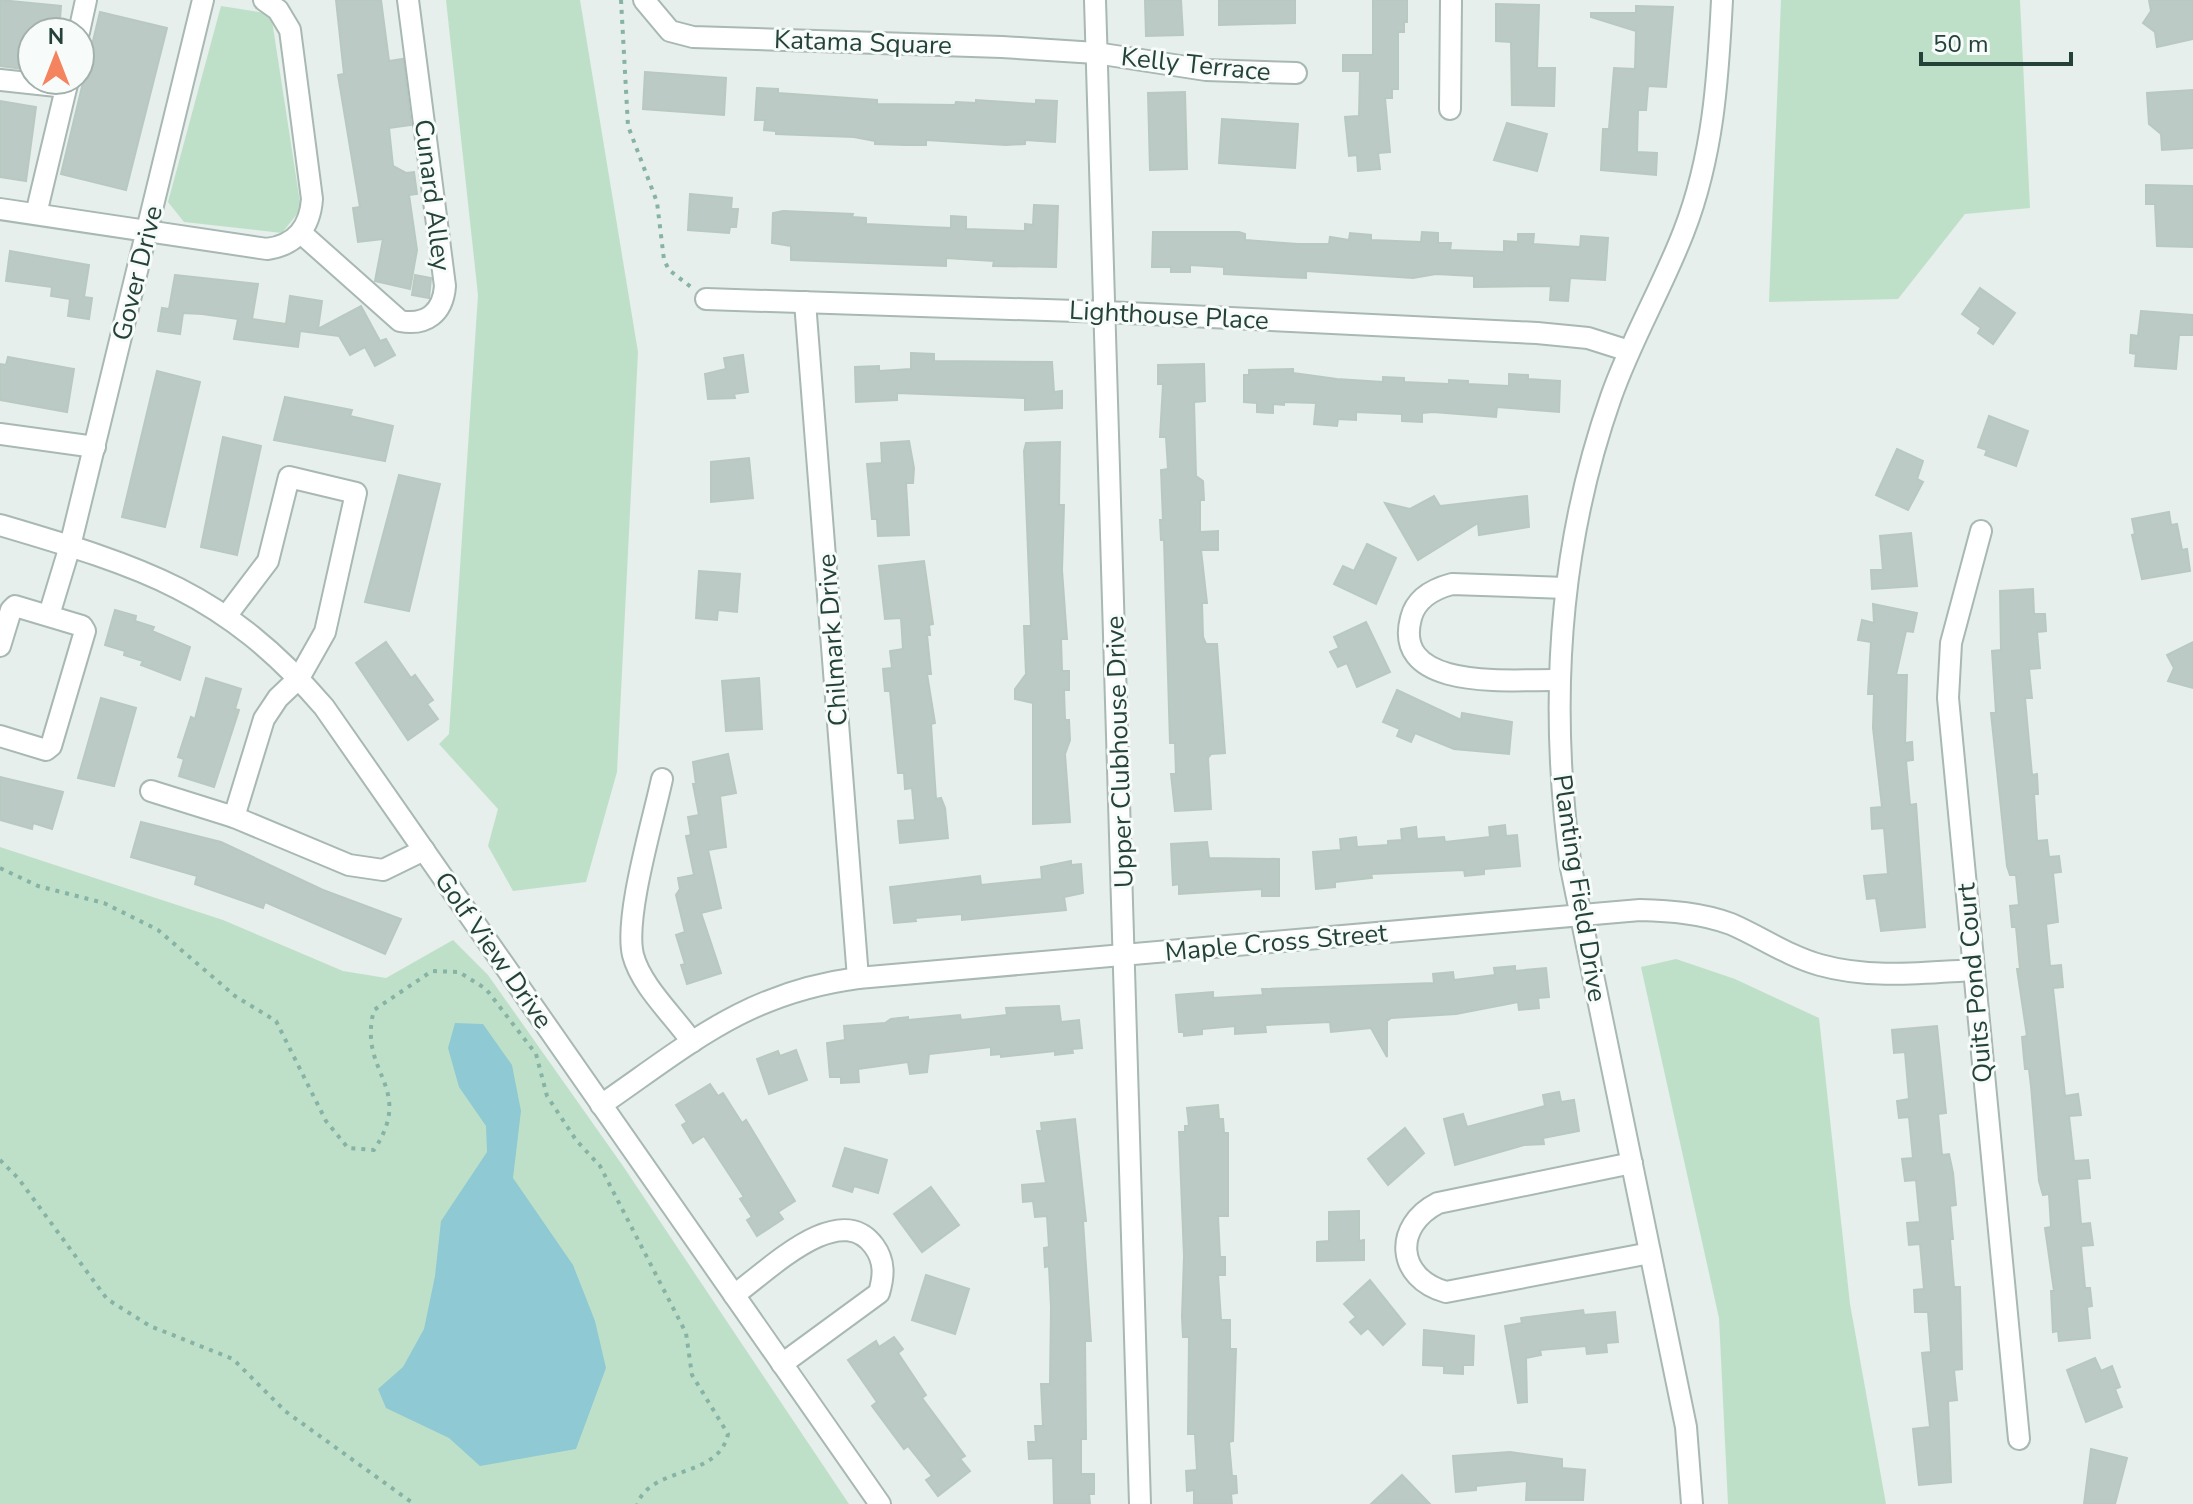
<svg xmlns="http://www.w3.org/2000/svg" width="2193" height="1504" font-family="'Nunito Sans',sans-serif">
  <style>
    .green { fill: #bfe0c8 }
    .water { fill: #8ec9d4 }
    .building { fill: #bbcac4; stroke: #b8c9c2; stroke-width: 2 }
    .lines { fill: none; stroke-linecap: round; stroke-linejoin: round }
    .minor-casing { stroke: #a8b8b2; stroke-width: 24 }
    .path { stroke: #86b3a5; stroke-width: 4; stroke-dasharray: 4 6; stroke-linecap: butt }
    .minor { stroke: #fff; stroke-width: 20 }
    .labels { text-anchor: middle; stroke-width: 6; stroke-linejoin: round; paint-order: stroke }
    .street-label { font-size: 26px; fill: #24423a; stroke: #f7fbf9 }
  </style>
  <rect width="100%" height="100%" fill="#e6efeb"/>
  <g class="green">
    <polygon points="446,0 580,0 638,352 617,772 586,882 513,891 488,846 498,809 439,744 449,734 478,295"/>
    <polygon points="1781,0 2020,0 2030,208 1965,214 1898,299 1769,302"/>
    <polygon points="221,6 271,14 301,209 282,233 184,222 168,202"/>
    <polygon points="0,847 223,920 343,971 386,978 453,940 488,975 623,1166 849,1504 0,1504"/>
    <polygon points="1676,959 1735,979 1819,1018 1850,1304 1886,1504 1728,1504 1719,1318 1641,967"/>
  </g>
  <polygon class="water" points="455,1023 483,1024 512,1065 521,1111 513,1178 573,1265 595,1321 606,1368 576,1449 480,1466 449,1438 386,1408 378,1389 403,1367 424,1329 435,1276 441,1221 487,1152 486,1126 459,1087 448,1048"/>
  <g class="building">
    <polygon points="0,0 61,6 59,32 32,32 32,70 0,66"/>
    <polygon points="336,0 381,0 389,61 403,59 411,125 389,128 393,166 406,173 414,172 417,194 409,195 417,250 410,289 375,281 383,239 358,242 353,208 360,207 338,75 344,74"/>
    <polygon points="1145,0 1181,0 1183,35 1146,36"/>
    <polygon points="1219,0 1295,0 1295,23 1219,25"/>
    <polygon points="1373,0 1407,0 1407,22 1404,22 1404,32 1398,32 1398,89 1392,89 1392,98 1385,98 1390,152 1378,153 1380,169 1358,171 1357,155 1349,156 1345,117 1359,116 1360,71 1343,71 1343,55 1373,55"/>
    <polygon points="2149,0 2193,0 2193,39 2157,47 2155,32 2143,23 2151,11"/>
    <polygon points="1496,4 1539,5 1537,68 1555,68 1554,106 1512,105 1511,42 1496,41"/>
    <polygon points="1636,6 1673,7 1666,87 1648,86 1646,110 1638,110 1637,152 1657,153 1656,175 1601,170 1603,129 1609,129 1614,68 1635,69 1636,31 1591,17 1591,13 1636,13"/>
    <polygon points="100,12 167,28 126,190 61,174"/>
    <polygon points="645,72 726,78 724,115 643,109"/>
    <polygon points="757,88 778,89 778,93 877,100 877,104 955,105 956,102 976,103 976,100 1036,104 1036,100 1057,101 1055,142 1025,140 1025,144 1006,145 926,140 926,145 906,145 875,144 875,141 854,137 776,134 776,131 764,130 765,120 755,120"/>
    <polygon points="2193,90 2193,148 2162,150 2161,134 2149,124 2147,93"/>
    <polygon points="1185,92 1187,169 1150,170 1148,93"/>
    <polygon points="0,101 36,107 26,181 0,177"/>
    <polygon points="1222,119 1298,124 1295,168 1219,163"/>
    <polygon points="1507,123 1547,134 1537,171 1494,160"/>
    <polygon points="2146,185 2193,186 2193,247 2157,246 2155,204 2146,204"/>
    <polygon points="690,194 732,198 731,209 738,209 736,227 730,227 729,233 688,230"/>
    <polygon points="1034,205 1058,206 1056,267 993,266 994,261 946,258 946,266 791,260 791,246 772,243 773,213 783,211 853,214 852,217 866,218 866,224 926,227 951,228 951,216 966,217 966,229 1025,231 1025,224 1033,225"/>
    <polygon points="1153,232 1239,232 1245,234 1245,240 1298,244 1329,244 1330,237 1349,240 1350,233 1371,235 1371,240 1421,242 1422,232 1438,233 1438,243 1451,243 1450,250 1504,252 1504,241 1518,242 1518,234 1534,234 1533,244 1580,247 1581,236 1608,238 1605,280 1570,278 1568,301 1550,300 1551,286 1474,287 1474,276 1436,274 1413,278 1306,271 1306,278 1283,277 1224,274 1224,267 1190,265 1190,272 1171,272 1171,267 1152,267"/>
    <polygon points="10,251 89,265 84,297 92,298 89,319 68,316 70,299 51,296 52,287 6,281"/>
    <polygon points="175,275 258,284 252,319 286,324 290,296 322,301 318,329 361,306 380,341 386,339 395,355 375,366 365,347 350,355 339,336 300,331 298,347 234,339 238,319 202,314 183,313 180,334 158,331 162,308 169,309"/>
    <polygon points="415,275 431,278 429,298 412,295"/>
    <polygon points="1980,288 2015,313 1993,344 1978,333 1981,328 1962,314"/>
    <polygon points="2141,311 2193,315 2192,335 2179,335 2176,369 2135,366 2136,354 2130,353 2131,335 2138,336"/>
    <polygon points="911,353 934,354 934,361 1052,362 1054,392 1062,391 1062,408 1025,410 1025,398 897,393 897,400 856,402 855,367 879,366 879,371 911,369"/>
    <polygon points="743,355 748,392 734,394 735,398 708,399 705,374 726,369 724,358"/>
    <polygon points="8,357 74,369 67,412 0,400 0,364 6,365"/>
    <polygon points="1204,364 1205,401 1194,402 1196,476 1203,481 1204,500 1200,500 1200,532 1218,531 1218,550 1201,550 1207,603 1202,603 1203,637 1206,644 1217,644 1225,753 1211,754 1208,758 1211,809 1175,811 1171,774 1176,774 1175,743 1170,743 1164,540 1161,540 1160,520 1163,520 1161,470 1168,469 1166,437 1160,437 1163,384 1158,384 1158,365"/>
    <polygon points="1293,369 1293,373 1337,379 1383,382 1383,377 1404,378 1404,382 1449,384 1449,380 1468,381 1468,384 1509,386 1509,374 1528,375 1528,379 1560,381 1559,412 1497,407 1496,417 1433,412 1422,413 1422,422 1402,421 1402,414 1356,412 1356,420 1338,419 1337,426 1314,424 1316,403 1284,402 1284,405 1273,404 1273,413 1257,412 1257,403 1244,402 1244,375 1249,375 1249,370"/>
    <polygon points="157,371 200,382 165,527 122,517"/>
    <polygon points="285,397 352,410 350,416 393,426 385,461 274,440"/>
    <polygon points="1989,416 2028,431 2016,466 1985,455 1987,450 1978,447"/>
    <polygon points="223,437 261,446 237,555 201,547"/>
    <polygon points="909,441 914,468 913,483 906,483 909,535 878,536 877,519 872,519 867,464 882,463 881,443"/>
    <polygon points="1060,442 1059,505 1064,505 1062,570 1067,639 1061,639 1062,671 1069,671 1069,690 1064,690 1065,720 1069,720 1070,740 1065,754 1070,822 1033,824 1033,703 1015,699 1015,689 1026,674 1024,626 1031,626 1024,451 1026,443"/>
    <polygon points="1897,449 1923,461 1917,479 1923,482 1908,510 1876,495"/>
    <polygon points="749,458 753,498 711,502 711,462"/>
    <polygon points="399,475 440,484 409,611 365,602"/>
    <polygon points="1434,496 1440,506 1527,496 1529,527 1479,535 1478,523 1418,560 1385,503 1410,509"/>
    <polygon points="2169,512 2171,525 2177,524 2182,550 2187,549 2190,571 2142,579 2132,535 2135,534 2132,519"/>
    <polygon points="1911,533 1917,586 1872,589 1871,570 1883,570 1880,536"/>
    <polygon points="1367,544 1396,558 1376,604 1334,584 1343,566 1354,571"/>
    <polygon points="924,561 933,624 929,625 930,635 927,635 931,674 927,674 935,723 931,724 936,799 941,798 945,808 948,838 900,843 898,821 915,820 912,788 905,789 904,773 898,773 890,691 885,691 883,669 892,668 890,651 903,649 901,618 885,619 879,566"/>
    <polygon points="699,571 740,574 737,612 718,610 717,620 696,618"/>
    <polygon points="2033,589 2034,614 2045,614 2046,631 2037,632 2040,668 2029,669 2032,698 2025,698 2032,775 2037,774 2038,794 2034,794 2037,841 2047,840 2049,857 2059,856 2061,872 2053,873 2058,922 2046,924 2050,966 2061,965 2063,987 2053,988 2065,1096 2078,1094 2081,1115 2069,1116 2074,1161 2088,1160 2090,1178 2077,1179 2081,1224 2090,1223 2093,1245 2081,1246 2085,1288 2090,1288 2092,1306 2087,1307 2090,1338 2059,1341 2058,1331 2053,1332 2051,1291 2054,1291 2045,1228 2051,1227 2049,1194 2043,1195 2039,1181 2031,1086 2029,1069 2025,1069 2022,1037 2027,1036 2017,969 2020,969 2016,927 2012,927 2010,906 2019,905 2016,875 2010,875 2007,866 1991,713 1996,713 1992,651 2001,650 2000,591"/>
    <polygon points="1873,604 1917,613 1913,632 1906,631 1896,675 1907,675 1905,743 1912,742 1913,760 1906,761 1910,805 1916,804 1925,927 1881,931 1876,898 1867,899 1864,876 1888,874 1884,828 1872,829 1871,808 1882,807 1873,728 1874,694 1868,694 1871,642 1858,640 1862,620 1874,623"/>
    <polygon points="115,610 136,616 135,621 154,627 152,631 190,647 180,680 141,665 143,661 124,655 125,651 105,645"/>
    <polygon points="1366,622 1390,672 1357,687 1347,663 1338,667 1330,652 1339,648 1334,637"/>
    <polygon points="386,642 411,678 415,675 433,700 427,704 438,719 408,740 356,663"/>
    <polygon points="2193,642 2193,688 2168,681 2174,668 2167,655"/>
    <polygon points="206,678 241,689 235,709 239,710 214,787 179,776 184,759 178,757 191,717 195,719"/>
    <polygon points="759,678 762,729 726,731 722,681"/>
    <polygon points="1397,690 1461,720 1462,713 1512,722 1509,754 1454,749 1415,733 1411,742 1397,736 1400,729 1383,722"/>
    <polygon points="101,698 136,708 114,786 78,778"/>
    <polygon points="728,754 736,793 720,796 726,847 708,850 721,908 701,913 721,973 687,984 681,965 685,964 676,935 685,932 676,895 680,889 678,878 694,875 686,836 691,835 688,817 699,815 693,784 696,784 693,762"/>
    <polygon points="0,777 63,792 52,829 33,823 32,829 0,820"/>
    <polygon points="141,822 221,842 323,890 401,919 385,954 265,902 263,908 195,884 197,876 131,857"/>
    <polygon points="1505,825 1506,836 1517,835 1520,866 1484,869 1484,874 1465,876 1464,870 1371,874 1372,878 1335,882 1335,887 1316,889 1313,852 1341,850 1340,839 1356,837 1357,847 1388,845 1388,841 1402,840 1401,829 1416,827 1417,839 1444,837 1445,842 1490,837 1489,827"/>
    <polygon points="1207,842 1209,858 1279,859 1279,896 1262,896 1262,889 1179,894 1179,884 1173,885 1171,844"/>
    <polygon points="1071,861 1071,865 1081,864 1083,893 1064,897 1066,910 962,920 962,914 915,918 916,921 894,923 890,887 980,876 981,885 1042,879 1041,867"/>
    <polygon points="1515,966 1515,971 1546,968 1549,997 1538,998 1539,1008 1519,1010 1518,1002 1456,1014 1391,1018 1387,1021 1387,1057 1371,1028 1331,1032 1330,1022 1265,1025 1266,1032 1235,1034 1235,1026 1202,1029 1202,1034 1184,1036 1184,1032 1179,1032 1176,995 1213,992 1213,998 1263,995 1262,989 1434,983 1433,974 1453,972 1454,980 1495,975 1494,968"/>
    <polygon points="1059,1006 1061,1022 1079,1020 1082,1048 1072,1049 1073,1053 1055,1055 1055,1051 1001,1057 1001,1054 991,1055 991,1047 957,1051 929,1054 927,1072 910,1074 908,1062 858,1069 859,1082 841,1083 841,1077 830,1077 827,1043 845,1040 844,1026 885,1023 891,1019 908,1017 908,1020 960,1015 961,1020 1007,1015 1006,1008"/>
    <polygon points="1937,1026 1946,1113 1938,1114 1942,1155 1949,1154 1953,1173 1956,1205 1950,1206 1953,1239 1950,1239 1954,1287 1960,1287 1962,1369 1954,1370 1957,1400 1948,1401 1951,1482 1919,1485 1913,1429 1930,1427 1922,1353 1931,1352 1928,1312 1915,1312 1914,1290 1924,1289 1920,1244 1909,1245 1907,1223 1920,1222 1916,1180 1905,1181 1902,1159 1913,1158 1909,1117 1899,1118 1897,1101 1909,1099 1905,1052 1894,1053 1892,1030"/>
    <polygon points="796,1050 807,1080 769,1094 757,1059 778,1051 780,1056"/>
    <polygon points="710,1084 718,1096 723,1093 742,1123 746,1120 795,1201 778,1212 783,1219 757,1236 747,1220 752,1217 740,1199 744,1197 704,1136 693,1143 682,1125 687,1122 676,1105"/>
    <polygon points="1559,1092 1561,1102 1574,1100 1579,1131 1543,1138 1544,1144 1524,1145 1455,1165 1444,1119 1463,1114 1467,1127 1545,1106 1543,1095"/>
    <polygon points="1218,1105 1219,1119 1223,1119 1224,1133 1228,1133 1228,1216 1218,1216 1220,1257 1225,1257 1225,1275 1218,1275 1221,1320 1230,1320 1230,1349 1236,1349 1233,1441 1229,1442 1232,1476 1236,1476 1237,1493 1231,1494 1232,1504 1194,1504 1194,1490 1187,1491 1186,1471 1197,1470 1195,1434 1188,1434 1189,1337 1183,1337 1182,1317 1184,1256 1179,1132 1185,1132 1185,1126 1189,1126 1187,1108"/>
    <polygon points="1075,1119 1086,1221 1083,1221 1091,1341 1085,1341 1086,1439 1081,1439 1081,1474 1094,1474 1094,1494 1089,1494 1090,1504 1054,1504 1053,1458 1029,1459 1028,1442 1036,1442 1035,1426 1043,1426 1041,1384 1050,1384 1051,1307 1049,1266 1045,1267 1044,1248 1049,1247 1047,1216 1035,1217 1033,1201 1023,1202 1022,1185 1046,1183 1037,1131 1042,1131 1041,1123"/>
    <polygon points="1405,1128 1424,1153 1388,1185 1368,1159"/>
    <polygon points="845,1148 887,1160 878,1193 854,1186 852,1192 833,1186"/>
    <polygon points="931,1187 959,1225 922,1252 894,1214"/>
    <polygon points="1359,1211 1359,1241 1364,1240 1364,1260 1317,1261 1317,1242 1329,1241 1329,1212"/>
    <polygon points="926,1275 969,1289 955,1334 912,1320"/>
    <polygon points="1370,1280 1405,1324 1383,1345 1368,1328 1361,1334 1350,1322 1356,1317 1344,1304"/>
    <polygon points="1583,1310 1584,1315 1615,1312 1618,1342 1606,1343 1607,1352 1587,1354 1586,1346 1540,1350 1541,1355 1526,1358 1527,1402 1518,1403 1505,1326 1522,1323 1521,1318"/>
    <polygon points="1424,1330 1474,1336 1473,1365 1463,1365 1463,1374 1444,1373 1444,1366 1423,1365"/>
    <polygon points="894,1337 903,1349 898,1353 926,1395 922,1398 965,1456 960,1459 970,1471 938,1496 926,1480 932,1476 908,1446 904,1449 872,1406 877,1402 848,1360 876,1341 879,1347"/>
    <polygon points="2095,1358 2101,1371 2112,1366 2120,1387 2115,1389 2122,1407 2086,1422 2067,1370"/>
    <polygon points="2091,1449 2127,1458 2115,1504 2084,1504"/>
    <polygon points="1510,1452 1562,1459 1562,1468 1585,1470 1583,1500 1526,1500 1527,1481 1476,1486 1476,1490 1456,1492 1453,1456"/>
    <polygon points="1402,1475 1430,1504 1371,1504"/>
  </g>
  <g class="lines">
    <defs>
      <g id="minor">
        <polyline points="644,0 670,31 693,37 1002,47 1096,53 1206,70 1296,73"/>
        <polyline points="1095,0 1140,1504"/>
        <polyline points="79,32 86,0"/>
        <polyline points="0,80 66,87"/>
        <polyline points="1450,109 1451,0"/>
        <path d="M0 209 267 249C296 245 310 227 312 199L290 30 278 10 264 0"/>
        <polyline points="36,214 68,80"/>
        <path d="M301 233 400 321C426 326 443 313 445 286L408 0"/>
        <polyline points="706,299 1106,312 1537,333 1588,338 1629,351"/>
        <polyline points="805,302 858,978"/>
        <polyline points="0,434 95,447"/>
        <path d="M0 525C142 567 224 591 324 707L880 1504"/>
        <polyline points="1981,531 1951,643 1948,698 2019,1439"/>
        <polyline points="49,615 70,546 203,0"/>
        <polyline points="227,615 268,561 289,477 356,493 325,632 299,678 278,698 264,719 234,817"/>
        <polyline points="0,646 11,610 15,606 82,626 85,631 51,746 46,750 0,736"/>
        <path d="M1558 680C1516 679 1391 693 1411 618 1416 598 1433 589 1452 584L1566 588"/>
        <path d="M662 779C653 821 624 917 633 955 641 986 674 1016 692 1042"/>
        <polyline points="151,791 234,817 349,865 383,870 424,850"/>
        <path d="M601 1105C691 1043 746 993 858 978L1640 910C1671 911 1701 913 1731 924 1761 937 1788 956 1820 965 1870 979 1921 973 1973 970"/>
        <path d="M1632 1163 1438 1203C1393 1226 1396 1278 1446 1292L1650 1253"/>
        <path d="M734 1295C767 1272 839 1198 874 1246 885 1261 884 1276 879 1293L782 1364"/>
        <path d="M1692 1504 1686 1427 1571 868C1549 709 1557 550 1611 397 1631 340 1662 288 1684 231 1713 156 1718 80 1722 0"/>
      </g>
    </defs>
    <use href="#minor" class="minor-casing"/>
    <g class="path">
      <polyline points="621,0 628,126 657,202 664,260 669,270 691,287"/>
      <path d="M0 868 38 886 104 903 158 930 235 996 276 1021 326 1121 348 1148 374 1150C416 1086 357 1074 374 1010L432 971 459 972 486 989 536 1054 547 1096 576 1140 600 1166 686 1333 692 1375 728 1434C718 1479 653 1465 637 1504"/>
      <polyline points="0,1160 18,1178 107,1299 150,1326 233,1359 285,1411 414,1504"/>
    </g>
    <use href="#minor" class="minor"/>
  </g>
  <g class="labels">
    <g class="street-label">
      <text transform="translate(863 42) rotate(2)" y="9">Katama Square</text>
      <text transform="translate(1196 64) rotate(6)" y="9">Kelly Terrace</text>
      <text transform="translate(433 195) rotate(83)" y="9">Cunard Alley</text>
      <text transform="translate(137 273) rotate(-76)" y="9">Gover Drive</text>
      <text transform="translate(1169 315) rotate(3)" y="9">Lighthouse Place</text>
      <text transform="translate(832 640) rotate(-94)" y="9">Chilmark Drive</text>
      <text transform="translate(1119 752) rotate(-92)" y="9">Upper Clubhouse Drive</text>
      <text transform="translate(1580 888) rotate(81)" y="9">Planting Field Drive</text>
      <text transform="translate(1276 942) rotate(-5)" y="9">Maple Cross Street</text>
      <text transform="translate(494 950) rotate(55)" y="9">Golf View Drive</text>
      <text transform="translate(1974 983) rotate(-95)" y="9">Quits Pond Court</text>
    </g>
  </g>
  <g transform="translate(56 56)"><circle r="38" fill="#f7fbf9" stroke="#a3b1ad" stroke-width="2"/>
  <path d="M0-6L14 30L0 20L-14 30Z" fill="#f4845f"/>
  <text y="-12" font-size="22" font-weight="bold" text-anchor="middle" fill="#24423a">N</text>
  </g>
  <path d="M1921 52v12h150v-12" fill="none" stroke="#24423a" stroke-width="4"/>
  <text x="1933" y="52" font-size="24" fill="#24423a" stroke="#f7fbf9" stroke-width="6" paint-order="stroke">50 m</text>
</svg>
